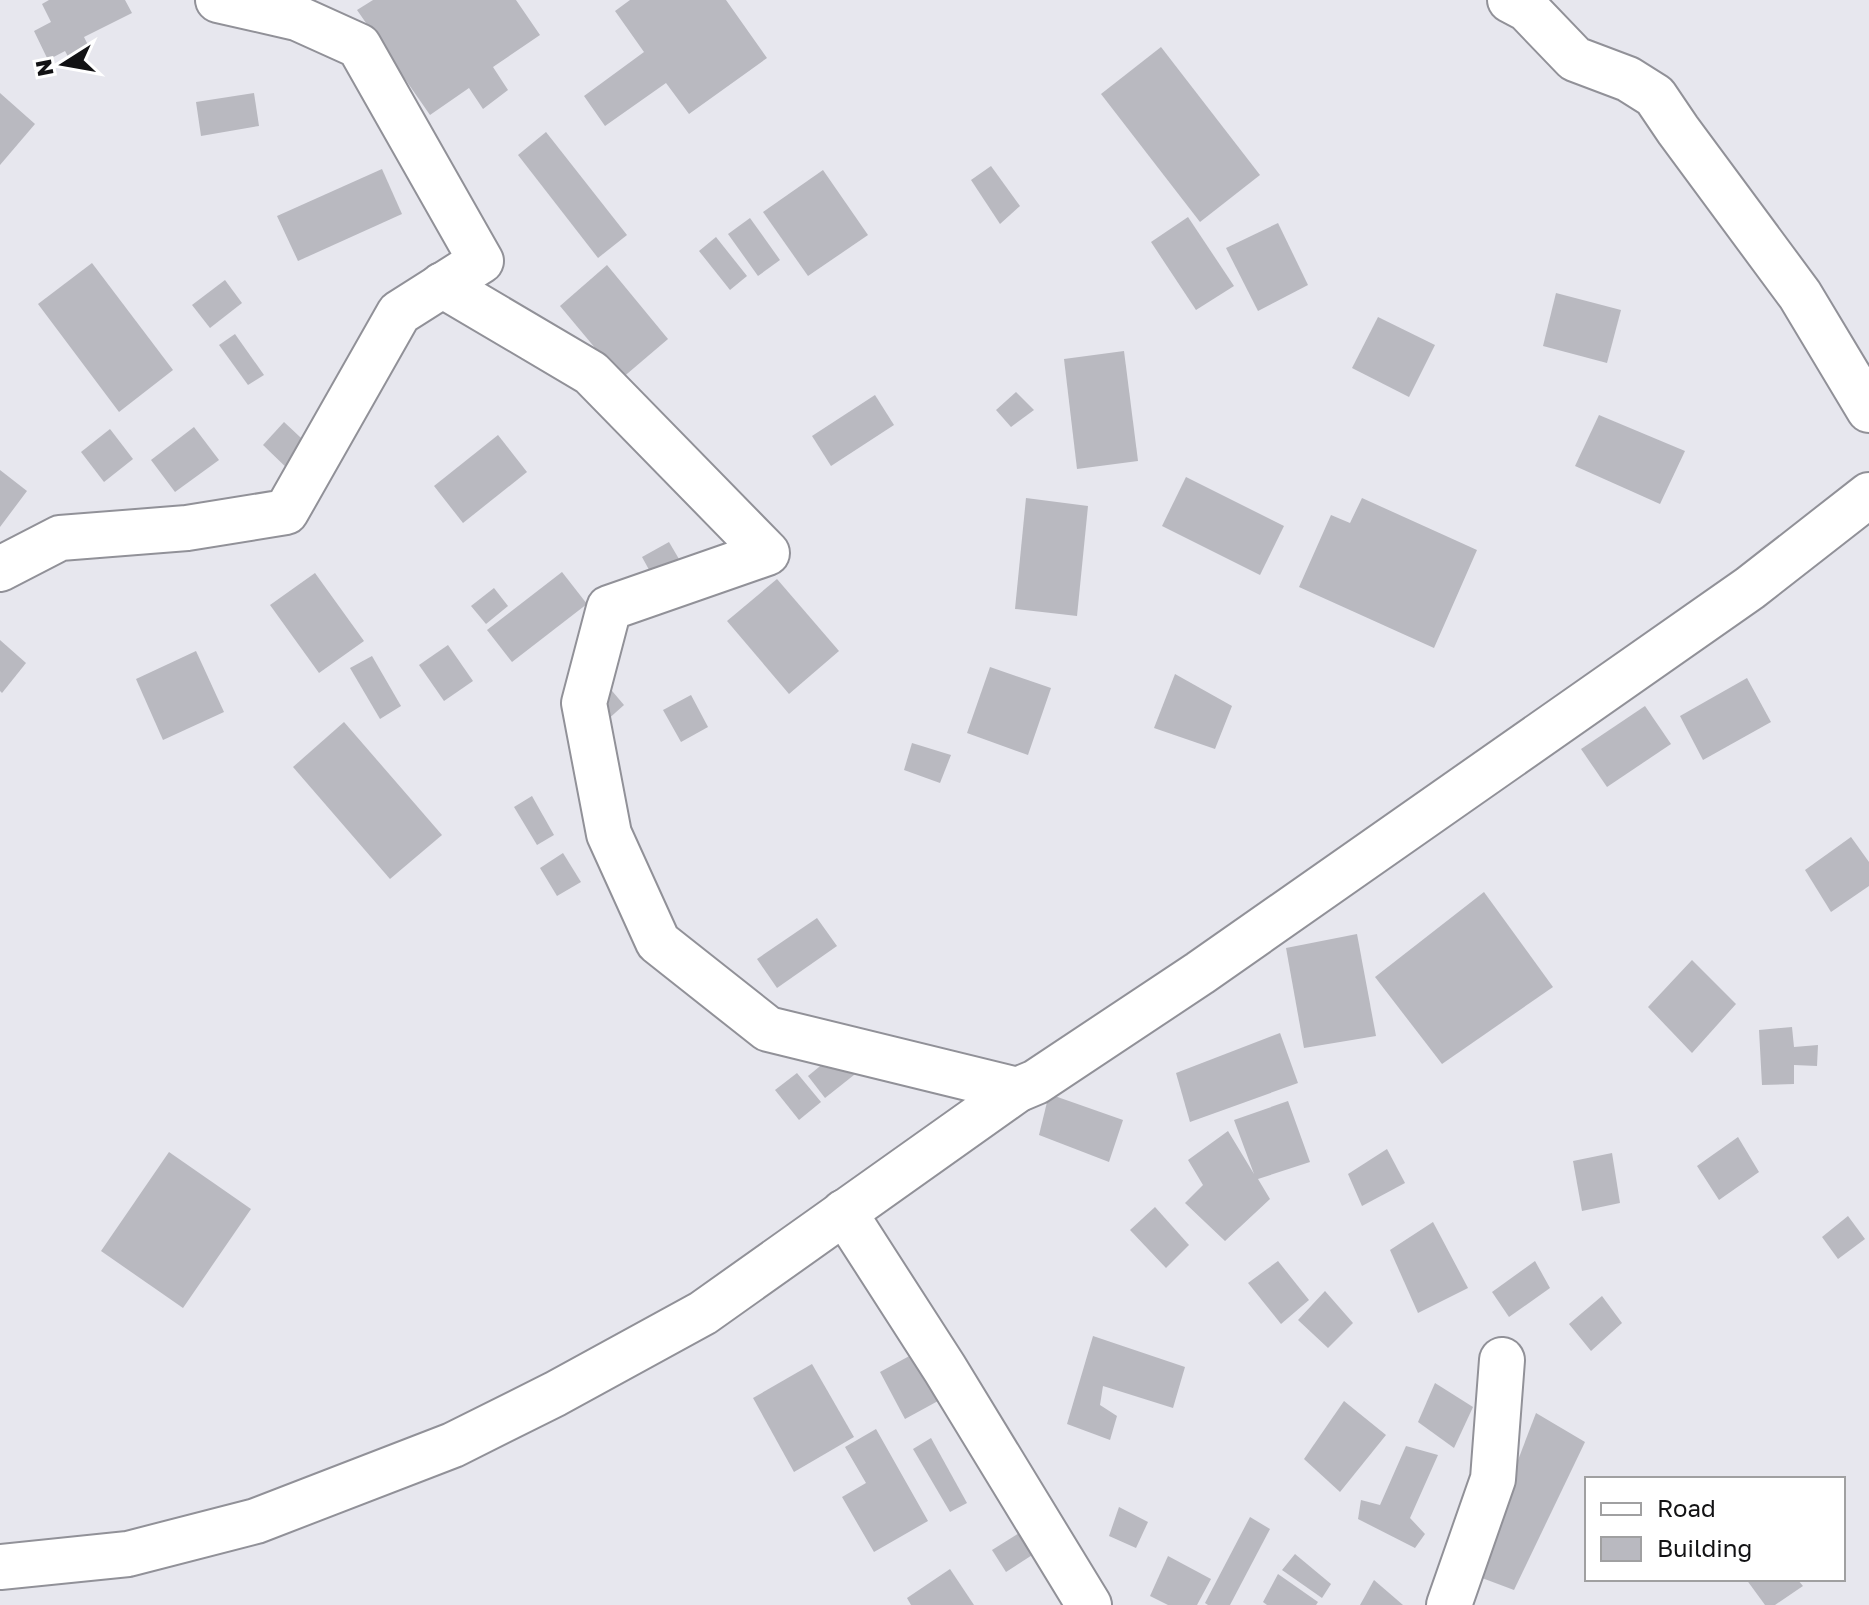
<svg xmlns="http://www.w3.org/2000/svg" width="1869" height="1605" font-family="'Golos Text',sans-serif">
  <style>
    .building { fill: #b9b9c0 }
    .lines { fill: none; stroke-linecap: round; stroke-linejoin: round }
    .minor-casing { stroke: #919198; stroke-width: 48 }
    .minor { stroke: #fff; stroke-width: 44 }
  </style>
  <rect width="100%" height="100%" fill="#e7e7ee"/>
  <g class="building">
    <polygon points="49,0 125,0 132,13 84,37 91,51 71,62 65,51 48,60 34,31 51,22 42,4"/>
    <polygon points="373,0 516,0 540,35 493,67 508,90 483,109 469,88 430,115 357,10"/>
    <polygon points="630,0 726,0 767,58 689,114 666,83 605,126 584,96 644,52 615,11"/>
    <polygon points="1161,47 1260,175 1200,222 1101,94"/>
    <polygon points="0,93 35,124 0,165"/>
    <polygon points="254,93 259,126 201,136 196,102"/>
    <polygon points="546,132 627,235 598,258 518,155"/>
    <polygon points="991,166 1020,206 1000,224 971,180"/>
    <polygon points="382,169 402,214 298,261 277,216"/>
    <polygon points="823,170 868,235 808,276 763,212"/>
    <polygon points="1188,217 1234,286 1196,310 1151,242"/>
    <polygon points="750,218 780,260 758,276 728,234"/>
    <polygon points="1278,223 1308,285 1258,311 1226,248"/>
    <polygon points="716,237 747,276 730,290 699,251"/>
    <polygon points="92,263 173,370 119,412 38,304"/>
    <polygon points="607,265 668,339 621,379 560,306"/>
    <polygon points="225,280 242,303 210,328 192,305"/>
    <polygon points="1556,293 1621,310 1607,363 1543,346"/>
    <polygon points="1378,317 1435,345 1409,397 1352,368"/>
    <polygon points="235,334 264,375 248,385 219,345"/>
    <polygon points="1124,351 1138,461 1077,469 1064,359"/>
    <polygon points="1016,392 1034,410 1011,427 996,410"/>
    <polygon points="875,395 894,425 831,466 812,436"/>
    <polygon points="1599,415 1685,451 1660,504 1575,466"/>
    <polygon points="284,422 315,451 293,474 263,445"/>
    <polygon points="194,427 219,460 175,492 151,460"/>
    <polygon points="110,429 133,459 104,482 81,452"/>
    <polygon points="498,435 527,472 463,523 434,486"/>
    <polygon points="0,470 27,491 0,527"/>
    <polygon points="1186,477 1284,526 1260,575 1162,526"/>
    <polygon points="1026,498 1088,506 1077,616 1015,609"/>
    <polygon points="1362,498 1477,550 1434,648 1299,587 1331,515 1350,523"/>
    <polygon points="669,542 686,571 658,586 642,557"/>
    <polygon points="562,572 587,604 512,662 487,630"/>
    <polygon points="315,573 364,641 319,673 270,605"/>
    <polygon points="777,579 839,651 789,694 727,621"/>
    <polygon points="494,588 508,606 486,624 471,606"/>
    <polygon points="0,640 26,663 2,693 0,691"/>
    <polygon points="448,645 473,681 444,701 419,665"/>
    <polygon points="196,651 224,712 163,740 136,679"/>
    <polygon points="372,656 401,706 380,719 350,668"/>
    <polygon points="990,667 1051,688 1028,755 967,733"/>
    <polygon points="1175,674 1232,706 1215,749 1154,728"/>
    <polygon points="1747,678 1771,722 1703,760 1680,716"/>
    <polygon points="607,685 624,705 606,721 589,702"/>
    <polygon points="691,695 708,727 681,742 663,710"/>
    <polygon points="1645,706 1671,744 1607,787 1581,749"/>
    <polygon points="344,722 442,835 390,879 293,767"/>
    <polygon points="912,743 951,755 940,783 904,770"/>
    <polygon points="532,796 554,835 537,845 514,807"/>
    <polygon points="1851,837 1869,862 1869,886 1831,912 1805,870"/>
    <polygon points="563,853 581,882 557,896 540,868"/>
    <polygon points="1484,892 1553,987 1442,1064 1375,977"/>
    <polygon points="817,918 837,946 777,988 757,959"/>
    <polygon points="1357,934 1376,1036 1304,1048 1286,948"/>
    <polygon points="1692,960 1736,1004 1692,1053 1648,1007"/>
    <polygon points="1792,1027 1794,1047 1818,1045 1817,1066 1794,1065 1794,1084 1762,1085 1759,1030"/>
    <polygon points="1280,1033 1298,1083 1190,1122 1176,1073"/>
    <polygon points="841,1049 859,1071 825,1098 808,1076"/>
    <polygon points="797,1073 821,1102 799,1120 775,1090"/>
    <polygon points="1049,1094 1123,1120 1109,1162 1039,1135"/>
    <polygon points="1288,1101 1310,1162 1258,1179 1270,1199 1225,1241 1185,1203 1203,1185 1188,1160 1228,1131 1254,1174 1234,1120"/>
    <polygon points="1738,1137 1759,1172 1719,1200 1697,1166"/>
    <polygon points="1387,1149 1405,1183 1362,1206 1348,1174"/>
    <polygon points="169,1152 251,1209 183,1308 101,1251"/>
    <polygon points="1612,1153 1620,1203 1582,1211 1573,1161"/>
    <polygon points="1155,1207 1189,1245 1166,1268 1130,1230"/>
    <polygon points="1848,1216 1865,1239 1838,1259 1822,1237"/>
    <polygon points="1433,1222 1468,1288 1418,1313 1390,1250"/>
    <polygon points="1278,1261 1309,1300 1281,1324 1248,1283"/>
    <polygon points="1535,1261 1550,1288 1509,1317 1492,1292"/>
    <polygon points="1325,1291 1353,1323 1328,1348 1298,1320"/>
    <polygon points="1602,1296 1622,1323 1591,1351 1569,1324"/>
    <polygon points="1093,1336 1185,1367 1173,1408 1103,1386 1100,1405 1117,1416 1110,1440 1067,1424"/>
    <polygon points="913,1354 938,1401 905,1419 880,1372"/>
    <polygon points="812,1364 854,1437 794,1472 753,1398"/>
    <polygon points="1435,1383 1473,1407 1454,1448 1418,1422"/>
    <polygon points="1344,1401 1386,1435 1340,1492 1304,1459"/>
    <polygon points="1536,1413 1585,1442 1514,1590 1474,1575"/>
    <polygon points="876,1429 928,1521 874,1552 842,1497 866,1483 845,1447"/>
    <polygon points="931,1438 967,1503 950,1512 913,1449"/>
    <polygon points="1406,1446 1438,1455 1410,1518 1425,1534 1415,1548 1358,1519 1361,1500 1380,1505"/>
    <polygon points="1119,1507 1148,1522 1136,1548 1109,1536"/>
    <polygon points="1250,1517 1270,1529 1230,1605 1208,1605 1205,1603"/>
    <polygon points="1027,1528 1040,1550 1006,1572 992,1550"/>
    <polygon points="1295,1554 1331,1584 1322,1598 1282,1570"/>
    <polygon points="1168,1556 1211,1579 1197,1605 1168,1605 1150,1596"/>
    <polygon points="950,1569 974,1605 911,1605 907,1598"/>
    <polygon points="1278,1574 1318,1602 1316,1605 1267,1605 1263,1602"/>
    <polygon points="1746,1579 1797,1579 1803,1586 1775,1605 1765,1605"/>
    <polygon points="1374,1580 1403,1605 1360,1605"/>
  </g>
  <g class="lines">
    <defs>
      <g id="minor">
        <polyline points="1510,0 1527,9 1575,59 1628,79 1655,96 1678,130 1800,295 1869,410"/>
        <polyline points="442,285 591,373 767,553 609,608 584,703 609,834 658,942 768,1029 1017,1090"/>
        <polyline points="0,569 60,538 187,528 286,512 399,313 481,261 359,46 297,18 218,0"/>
        <polyline points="844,1212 945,1369 1089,1605"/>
        <polyline points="0,1567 128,1554 256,1521 453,1445 555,1394 703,1313 1017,1090 1036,1082 1200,973 1750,588 1869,495"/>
        <polyline points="1449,1605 1493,1479 1502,1360"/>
      </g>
    </defs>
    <use href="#minor" class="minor-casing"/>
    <use href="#minor" class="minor"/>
  </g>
  <rect x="1585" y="1477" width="260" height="104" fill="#ffffff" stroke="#a0a0a1" stroke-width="2"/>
  <rect x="1601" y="1503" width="40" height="12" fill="#ffffff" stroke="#a0a0a1" stroke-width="2"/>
  <text x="1657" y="1517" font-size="24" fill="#121214">Road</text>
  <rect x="1601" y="1537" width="40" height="24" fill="#b9b9c0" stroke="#a0a0a1" stroke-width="2"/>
  <text x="1657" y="1557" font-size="24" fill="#121214">Building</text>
  <g transform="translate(64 64) rotate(259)" stroke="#ffffff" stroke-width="6" paint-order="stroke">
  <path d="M0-6L14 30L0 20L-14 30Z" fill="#121214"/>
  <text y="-12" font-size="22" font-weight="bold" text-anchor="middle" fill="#121214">N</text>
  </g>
</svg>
